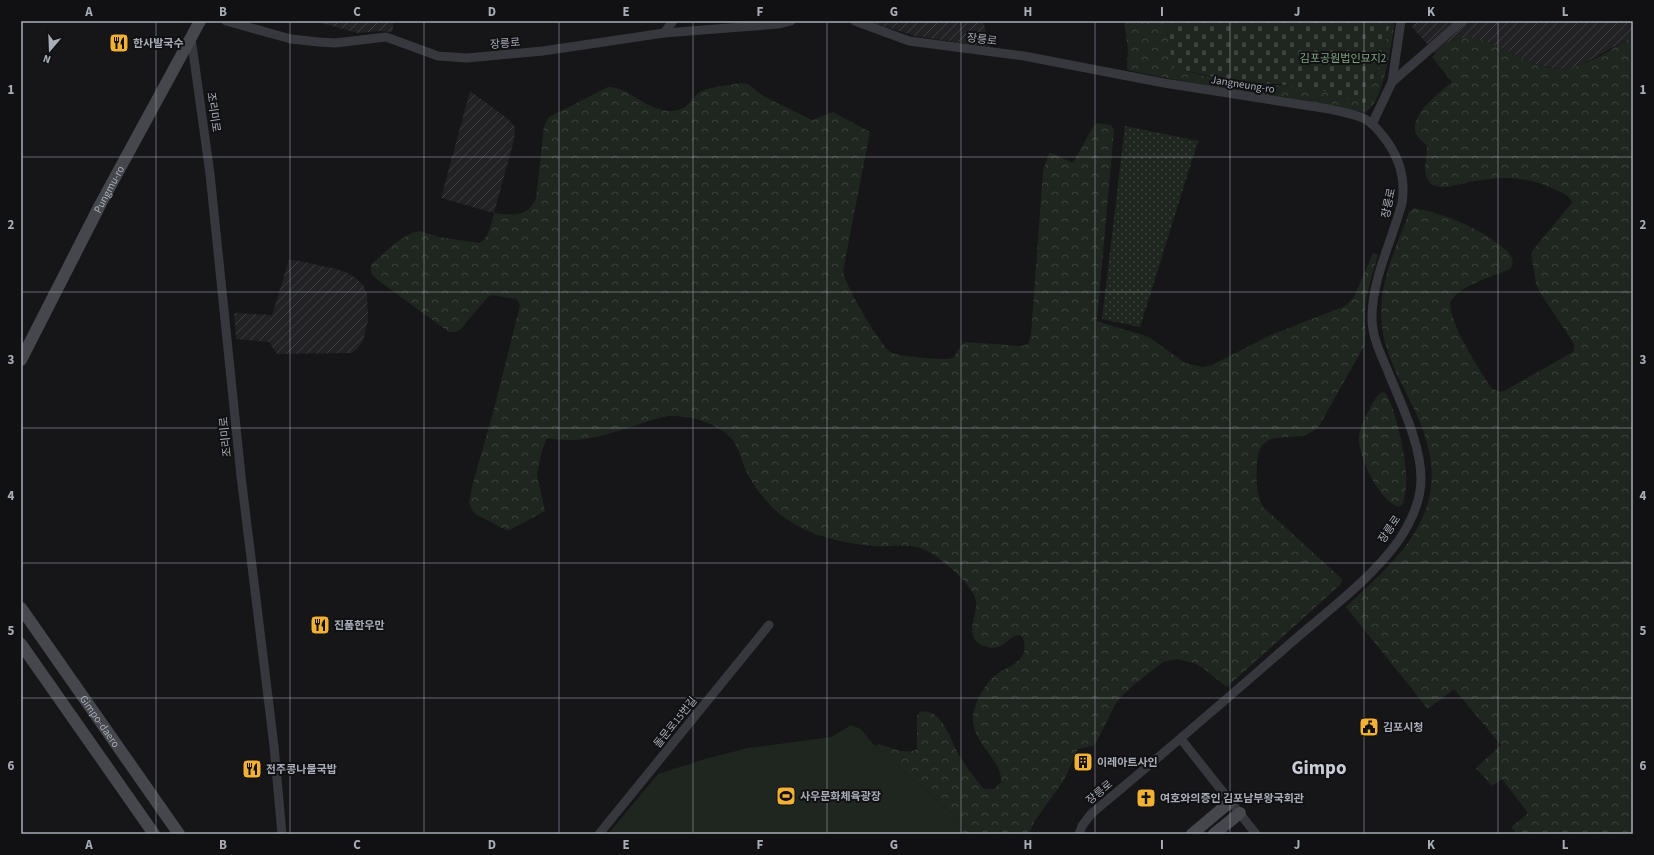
<svg xmlns="http://www.w3.org/2000/svg" width="1654" height="855" font-family="'Source Sans 3','Noto Sans KR',sans-serif">
  <style>
    .industrial { fill: url(#industrial-furrows) }
    .grass { fill: url(#grass-dots) }
    .forest { fill: url(#forest-crowns) }
    .cemetery { fill: url(#cemetery-stones) }
    .green { fill: #1e261f }
    .lines { fill: none; stroke-linecap: round; stroke-linejoin: round }
    .street { stroke: #37383d; stroke-width: 9 }
    .secondary { stroke: #45474d; stroke-width: 12 }
    .grid { fill: none; stroke: #a8adb8; stroke-width: 1; stroke-opacity: 0.55 }
    .labels { text-anchor: middle; stroke-width: 4; stroke-linejoin: round; paint-order: stroke }
    .street-label { font-size: 11px; fill: #a8adb8; stroke: #111113 }
    .poi-label { font-size: 11px; font-weight: bold; fill: #a8adb8; stroke: #111113; text-anchor: start }
    .park-label { font-size: 11px; fill: #7fa381; stroke: #111113 }
    .town-label { font-size: 19px; font-weight: bold; fill: #c9ccd4; stroke: #111113 }
    .neatline { fill: none; stroke: #a8adb8; stroke-width: 1.5 }
    .grid-label { font-size: 13px; text-anchor: middle; font-weight: bold; fill: #a8adb8 }
  </style>
  <defs>
    <pattern id="industrial-furrows" width="10" height="10" patternUnits="userSpaceOnUse"><rect width="10" height="10" fill="#222225"/><path d="M-1 1l2-2M0 10L10 0M9 11l2-2" fill="none" stroke="#3f3f43"/></pattern>
    <pattern id="grass-dots" width="8" height="8" patternUnits="userSpaceOnUse"><rect width="8" height="8" fill="#1e261f"/><path d="M2 2h.1M6 6h.1" fill="none" stroke="#3c433d" stroke-width="1.8" stroke-linecap="round"/></pattern>
    <pattern id="forest-crowns" width="20" height="18" patternUnits="userSpaceOnUse"><rect width="20" height="18" fill="#1e261f"/><path d="M2 6a3 3 0 1 1 6 0M12 15a3 3 0 1 1 6 0" fill="none" stroke="#3c433d"/></pattern>
    <pattern id="cemetery-stones" width="16" height="16" patternUnits="userSpaceOnUse"><rect width="16" height="16" fill="#1e261f"/><path d="M2 7V4a2 2 0 0 1 4 0v3zM10 15v-3a2 2 0 0 1 4 0v3z" fill="#3c433d"/></pattern>
  </defs>
  <rect width="100%" height="100%" fill="#161618"/>
  <g class="industrial">
    <polygon points="314,21 394,21 392,32 379,31 358,33"/>
    <polygon points="871,21 983,21 990,47 915,36 873,23"/>
    <polygon points="1417,21 1633,21 1633,36 1583,64 1570,68 1559,69 1537,65 1490,43 1477,39 1465,38 1454,39 1447,43 1436,54 1412,27"/>
    <polygon points="470,91 507,118 515,127 514,140 494,213 441,198"/>
    <polygon points="289,260 300,261 336,269 348,273 357,279 363,285 367,294 368,320 363,341 356,350 351,353 277,354 269,342 236,339 234,313 272,315"/>
  </g>
  <polygon class="grass" points="1125,126 1198,141 1140,327 1102,319"/>
  <g class="forest">
    <path d="M1124 21H1166L1172 63 1176 68 1223 81 1238 83 1296 86 1325 91 1366 102 1374 80 1391 21H1395C1392 39 1384 100 1368 110 1361 115 1334 106 1324 104 1258 94 1192 84 1127 70L1128 49Z"/>
    <path d="M1633 36V834H1517L1511 827 1528 813 1502 779 1492 786 1476 768 1501 745 1454 689 1428 709 1346 607C1409 549 1458 504 1416 413 1403 385 1385 356 1382 326 1377 286 1396 248 1409 212L1414 208C1445 214 1472 225 1497 243 1506 250 1518 257 1510 269 1492 277 1460 285 1450 302 1449 323 1479 369 1491 388L1499 392 1504 391 1573 352 1574 349V344L1539 291 1536 283 1531 254 1533 250 1570 205 1572 203C1570 195 1562 193 1556 190 1540 182 1523 178 1506 178 1494 178 1481 180 1469 182 1459 184 1446 189 1436 186 1433 186 1430 184 1429 181 1421 171 1428 157 1427 146 1424 142 1418 138 1416 134 1408 116 1440 92 1452 82L1432 57C1438 51 1445 43 1453 40 1484 27 1527 71 1561 69 1586 68 1612 49 1633 36Z"/>
    <path d="M742 83 748 84 763 96 812 120 833 112 870 132 843 271C844 283 882 349 892 353 904 357 934 359 948 359L953 358 962 344 966 342 1021 346 1028 344 1031 335 1043 171 1049 153H1051L1073 163 1094 125 1097 123 1111 125 1114 130 1097 321 1149 337 1185 363 1203 367 1212 365 1271 335 1345 306 1354 297 1373 253 1378 255C1373 273 1366 292 1365 311 1364 323 1367 334 1364 346L1319 426C1298 451 1257 418 1257 468 1256 482 1257 495 1263 507L1341 578 1342 581 1340 585 1227 687 1203 668 1194 663 1177 659 1163 662 1136 683 1123 695 1116 703 1096 743 1092 746 1078 749 1064 780 1034 822 1029 834H963L957 818 875 746 879 744C890 747 907 756 917 749V716L920 712C943 707 951 743 960 757 966 767 974 776 980 785L984 789H994L1001 782C1004 759 963 738 975 707 978 697 985 686 992 678 1006 665 1033 663 1022 636 1008 632 1005 654 984 646 960 637 981 612 975 597 969 582 941 558 927 551 912 543 893 547 876 546 842 544 801 534 775 510 762 497 751 483 744 466 741 459 739 450 735 443 721 423 690 415 667 416 629 425 588 447 548 438L546 440 541 454 537 475 545 511 510 530H506L475 514 471 508 469 502 473 483 495 405 520 305 519 302 516 299 491 295 487 298 460 330 454 332H449L375 278 371 273V265L375 261 394 244 411 233 420 231 439 237 479 243C490 238 491 223 494 213 512 215 528 218 536 198L544 126 549 117 608 87C629 87 648 112 672 111 690 110 690 97 702 91 714 86 730 85 742 83Z"/>
    <path d="M1384 392C1395 403 1405 456 1406 472 1407 483 1406 494 1402 505L1399 507C1379 501 1358 457 1359 437 1360 426 1372 401 1380 393Z"/>
  </g>
  <polygon class="cemetery" points="1166,21 1391,21 1369,95 1366,102 1363,103 1325,91 1279,84 1238,83 1176,68 1172,63"/>
  <polygon class="green" points="851,725 861,729 875,746 957,818 963,834 608,834 658,774 705,759 748,748 831,737"/>
  <g class="lines">
    <g class="street">
      <polyline points="226,21 291,39 319,42 335,43 386,37 438,56 467,58 543,51 664,33 779,24 791,21"/>
      <path d="M855 21 909 41 1024 56 1164 83 1329 109C1341 112 1354 114 1365 119 1373 123 1378 130 1383 136 1399 156 1406 178 1402 203 1392 241 1372 278 1372 318 1372 336 1380 353 1387 369 1400 402 1421 443 1421 479 1421 501 1411 522 1399 540 1372 578 1329 610 1293 641 1227 699 1159 757 1091 814L1082 826 1079 834"/>
      <polyline points="664,33 673,21"/>
      <polyline points="191,37 210,174 241,476 274,746 282,834"/>
      <polyline points="1392,82 1401,21"/>
      <polyline points="1372,124 1392,82 1462,21"/>
      <polyline points="1181,739 1256,834"/>
      <polyline points="599,834 769,625"/>
    </g>
    <g class="secondary">
      <path id="s1" d="M21 360 100 205 200 21"/>
      <path id="s2" d="M21 608 179 834"/>
      <polyline points="21,644 154,834"/>
      <polyline points="1192,834 1230,802"/>
      <polyline points="1214,834 1240,813"/>
    </g>
  </g>
  <path class="grid" d="M156 21V834M290 21V834M424 21V834M559 21V834M693 21V834M827 21V834M961 21V834M1095 21V834M1230 21V834M1364 21V834M1498 21V834M21 157H1633M21 292H1633M21 428H1633M21 563H1633M21 698H1633"/>
  <defs>
    <symbol id="restaurant-square" viewBox="-11 -11 22 22"><rect x="-9" y="-9" width="18" height="18" rx="4" fill="#f2b134" stroke="#111113"/><path d="M-5-6h1v4h1v-4h1v4h1v-4h1v5L-1.5 .5V6h-2V.5L-5-1ZM5-6V6H3V1.5H1.5Q1.5-4 5-6Z" fill="#111"/></symbol>
    <symbol id="civic-square" viewBox="-11 -11 22 22"><rect x="-9" y="-9" width="18" height="18" rx="4" fill="#f2b134" stroke="#111113"/><path d="M-.6-6.5H3V-4.5H.6V-3L4-1V1h2V6H-6V1h2V-1L-.6-3ZM-1.2 2.5V6h2.4V2.5Z" fill="#111"/></symbol>
    <symbol id="building-square" viewBox="-11 -11 22 22"><rect x="-9" y="-9" width="18" height="18" rx="4" fill="#f2b134" stroke="#111113"/><path d="M-4-6H4V6H1V3H-1V6H-4ZM-2.5-4.3h1.7v1.8h-1.7ZM.8-4.3h1.7v1.8H.8ZM-2.5-1h1.7V.8h-1.7ZM.8-1h1.7V.8H.8Z" fill="#111"/></symbol>
    <symbol id="stadium-square" viewBox="-11 -11 22 22"><rect x="-9" y="-9" width="18" height="18" rx="4" fill="#f2b134" stroke="#111113"/><path d="M0-5a6.5 5 0 1 0 0 10a6.5 5 0 1 0 0-10ZM-3.5-1.8h7v3.6h-7Z" fill="#111"/></symbol>
    <symbol id="church-square" viewBox="-11 -11 22 22"><rect x="-9" y="-9" width="18" height="18" rx="4" fill="#f2b134" stroke="#111113"/><path d="M-1.2-6h2.4v3.5h3.3v2.4h-3.3V6h-2.4V-.1h-3.3v-2.4h3.3Z" fill="#111"/></symbol>
  </defs>
  <g fill-rule="evenodd">
    <use href="#restaurant-square" x="108" y="32" width="22" height="22"/>
    <use href="#restaurant-square" x="309" y="614" width="22" height="22"/>
    <use href="#civic-square" x="1358" y="716" width="22" height="22"/>
    <use href="#building-square" x="1072" y="751" width="22" height="22"/>
    <use href="#restaurant-square" x="241" y="758" width="22" height="22"/>
    <use href="#stadium-square" x="775" y="785" width="22" height="22"/>
    <use href="#church-square" x="1135" y="787" width="22" height="22"/>
  </g>
  <g class="labels">
    <g class="street-label">
      <text transform="translate(982 39) rotate(7)" y="4">장릉로</text>
      <text transform="translate(505 43) rotate(-5)" y="4">장릉로</text>
      <text transform="translate(1243 84) rotate(9)" y="4">Jangneung-ro</text>
      <text transform="translate(214 112) rotate(82)" y="4">조리미로</text>
      <text dy="4" stroke="none"><textPath href="#s1" startOffset="192">Pungmu-ro</textPath></text>
      <text transform="translate(1388 203) rotate(-78)" y="4">장릉로</text>
      <text transform="translate(225 437) rotate(-96)" y="4">조리미로</text>
      <text transform="translate(1389 529) rotate(-56)" y="4">장릉로</text>
      <text dy="4" stroke="none"><textPath href="#s2" startOffset="138">Gimpo-daero</textPath></text>
      <text transform="translate(675 722) rotate(-51)" y="4">돌문로15번길</text>
      <text transform="translate(1099 792) rotate(-40)" y="4">장릉로</text>
    </g>
    <g class="poi-label">
      <text x="133" y="47">한사발국수</text>
      <text x="334" y="629">진품한우만</text>
      <text x="1383" y="731">김포시청</text>
      <text x="1097" y="766">이레아트사인</text>
      <text x="266" y="773">전주콩나물국밥</text>
      <text x="800" y="800">사우문화체육광장</text>
      <text x="1160" y="802">여호와의증인 김포남부왕국회관</text>
    </g>
    <g class="park-label">
      <text x="1343" y="62">김포공원법인묘지2</text>
    </g>
    <g class="town-label">
      <text x="1319" y="774">Gimpo</text>
    </g>
  </g>
  <rect width="1654" height="855" fill="none" stroke="#111113" stroke-width="44"/>
  <g transform="translate(50 50) rotate(199)" stroke="#111113" stroke-width="3" paint-order="stroke">
  <path d="M0-3L7 15L0 10L-7 15Z" fill="#a8adb8"/>
  <text y="-6" font-size="11" font-weight="bold" text-anchor="middle" fill="#a8adb8">N</text>
  </g>
  <rect x="22" y="22" width="1610" height="811" class="neatline"/>
  <g class="grid-label">
    <text x="89" y="16">A</text>
    <text x="223" y="16">B</text>
    <text x="357" y="16">C</text>
    <text x="492" y="16">D</text>
    <text x="626" y="16">E</text>
    <text x="760" y="16">F</text>
    <text x="894" y="16">G</text>
    <text x="1028" y="16">H</text>
    <text x="1162" y="16">I</text>
    <text x="1297" y="16">J</text>
    <text x="1431" y="16">K</text>
    <text x="1565" y="16">L</text>
    <text x="11" y="94">1</text>
    <text x="1643" y="94">1</text>
    <text x="11" y="229">2</text>
    <text x="1643" y="229">2</text>
    <text x="11" y="364">3</text>
    <text x="1643" y="364">3</text>
    <text x="11" y="500">4</text>
    <text x="1643" y="500">4</text>
    <text x="11" y="635">5</text>
    <text x="1643" y="635">5</text>
    <text x="11" y="770">6</text>
    <text x="1643" y="770">6</text>
    <text x="89" y="849">A</text>
    <text x="223" y="849">B</text>
    <text x="357" y="849">C</text>
    <text x="492" y="849">D</text>
    <text x="626" y="849">E</text>
    <text x="760" y="849">F</text>
    <text x="894" y="849">G</text>
    <text x="1028" y="849">H</text>
    <text x="1162" y="849">I</text>
    <text x="1297" y="849">J</text>
    <text x="1431" y="849">K</text>
    <text x="1565" y="849">L</text>
  </g>
</svg>
